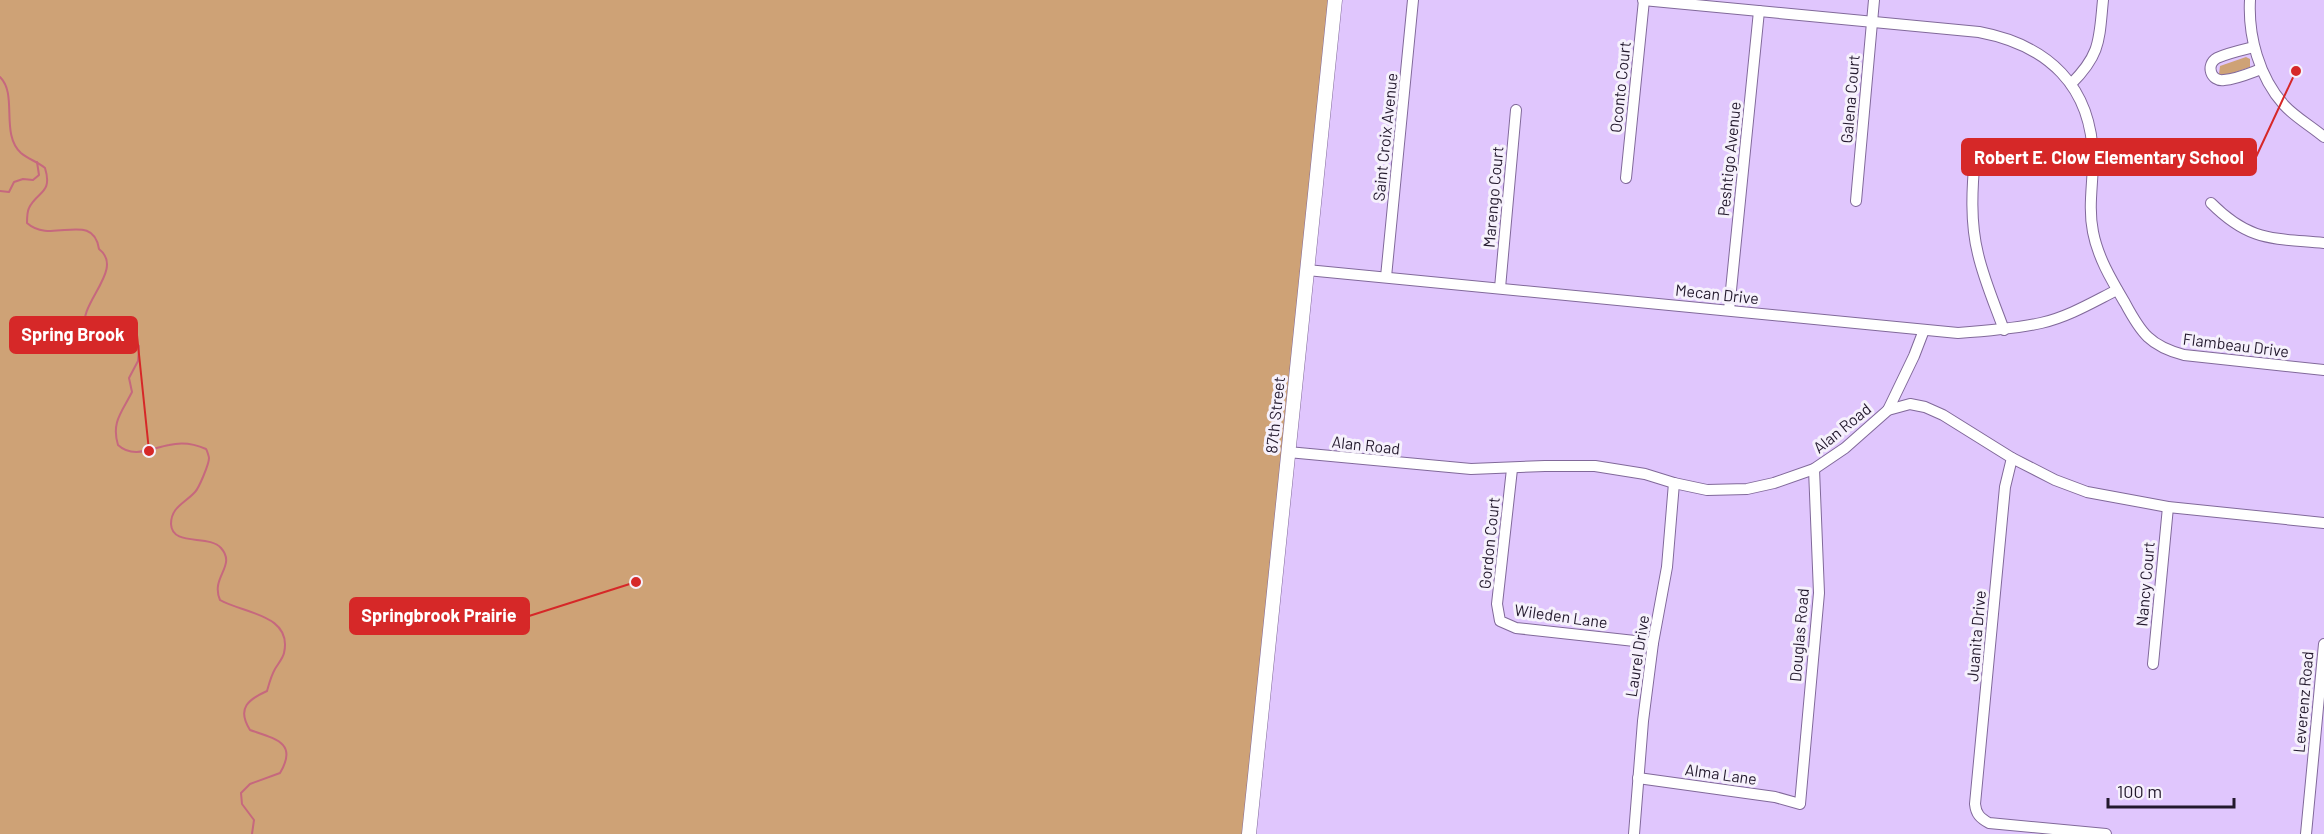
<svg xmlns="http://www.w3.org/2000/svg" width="2324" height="834" font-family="Barlow,sans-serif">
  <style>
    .green { fill: #cea276 }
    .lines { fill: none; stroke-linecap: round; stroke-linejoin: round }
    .stream { stroke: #c6687e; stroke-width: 2 }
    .street-casing { stroke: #81699a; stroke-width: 12 }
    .secondary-casing { stroke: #81699a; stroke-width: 15 }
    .street { stroke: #fff; stroke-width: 10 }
    .secondary { stroke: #fff; stroke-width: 14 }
    .labels { text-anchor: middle; stroke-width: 6; stroke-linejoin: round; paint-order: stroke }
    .street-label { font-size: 16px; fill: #23192d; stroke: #f6f1fc }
    .leader { fill: none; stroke: #d62828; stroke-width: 2 }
    .callout-dot { fill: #d62828; stroke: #f6f1fc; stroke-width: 2 }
    .callout { fill: #d62828; stroke: #d62828; stroke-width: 2 }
    .callout-label { font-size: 18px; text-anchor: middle; font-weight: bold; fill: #fff }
  </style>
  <rect width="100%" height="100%" fill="#e0c6fd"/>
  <g class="green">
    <polygon points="0,0 1333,0 1246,834 0,834"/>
    <polygon points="2246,57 2250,59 2250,67 2224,76 2219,74 2220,66"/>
  </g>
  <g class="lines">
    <g class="stream">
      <path d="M0 77C18 94 0 134 21 153 28 159 38 162 45 168 53 194 37 191 29 208 27 212 27 218 27 223 51 245 93 210 99 249 125 269 79 302 84 330L97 338 133 340 139 346 138 361 129 378 132 392C122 412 111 422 118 445 133 459 152 448 169 445 181 442 195 444 206 449 207 450 209 457 209 458 209 464 199 488 195 492 185 503 171 507 171 524 172 547 209 534 221 548 237 566 210 577 220 600 242 613 293 614 284 653 283 658 278 664 275 669 271 676 269 684 267 691 249 699 236 708 250 730 276 739 298 743 280 773L250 784 241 793 242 804 254 820 252 834"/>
      <polyline points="0,191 9,192 14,182 23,179 33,180 39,175 37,162"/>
    </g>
    <defs>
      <g id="street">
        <path d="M1643 0 1979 32C2048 45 2092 86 2093 159 2093 184 2088 207 2093 232 2098 258 2112 281 2125 303 2141 333 2150 346 2184 355L2324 370"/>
        <path d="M2250 0C2248 36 2259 77 2284 105 2295 117 2311 126 2324 137"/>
        <path d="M2254 47C2242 50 2228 53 2217 58 2205 65 2211 82 2224 80 2237 79 2250 73 2261 69"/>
        <path d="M2071 84C2101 54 2099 40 2103 0"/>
        <path d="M1975 155C1972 188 1970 222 1978 254 1984 280 1995 305 2004 330"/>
        <polyline points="1626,178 1644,0"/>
        <polyline points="1856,201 1874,0"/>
        <path d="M2211 203C2250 242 2272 238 2324 243"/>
        <path d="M1307 270 1958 333C1986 331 2014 329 2041 323 2068 317 2093 302 2117 290"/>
        <polyline points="1386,277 1413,0"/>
        <polyline points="1500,288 1516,110"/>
        <polyline points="1729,310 1759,11"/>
        <polyline points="1888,410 1914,356 1924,330"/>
        <polyline points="1288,452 1471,469 1545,466 1595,466 1645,474 1674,483 1707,490 1747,489 1774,483 1814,469 1845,448 1888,410 1910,404 1925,407 1943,415 2012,458 2055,480 2087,492 2168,507 2324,523"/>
        <path d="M2012 458 2005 487 1975 804C1976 814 1980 818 1989 823L2106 834"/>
        <polyline points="1512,469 1497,604 1500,621 1516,628 1653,643"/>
        <polyline points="2153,664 2168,507"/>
        <polyline points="1638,778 1775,797 1800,804 1819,593 1814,469"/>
        <polyline points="1634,834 1643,721 1653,643 1667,567 1674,483"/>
        <polyline points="2306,834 2324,644"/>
      </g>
      <polyline id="secondary" points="1249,834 1335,0"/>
    </defs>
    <use href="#street" class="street-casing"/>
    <use href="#secondary" class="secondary-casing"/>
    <use href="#street" class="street"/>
    <use href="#secondary" class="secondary"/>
  </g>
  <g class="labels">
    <g class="street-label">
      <text transform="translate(1620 87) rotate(-84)" y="6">Oconto Court</text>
      <text transform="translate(1850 99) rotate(-85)" y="6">Galena Court</text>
      <text transform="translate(1385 137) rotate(-84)" y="6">Saint Croix Avenue</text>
      <text transform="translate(1729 159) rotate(-84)" y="6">Peshtigo Avenue</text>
      <text transform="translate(1493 197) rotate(-85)" y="6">Marengo Court</text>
      <text transform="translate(1717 294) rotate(6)" y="6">Mecan Drive</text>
      <text transform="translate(2236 345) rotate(7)" y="6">Flambeau Drive</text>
      <text transform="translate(1275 415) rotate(-84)" y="6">87th Street</text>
      <text transform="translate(1842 428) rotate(-39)" y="6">Alan Road</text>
      <text transform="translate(1366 445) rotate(6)" y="6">Alan Road</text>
      <text transform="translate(1489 543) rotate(-84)" y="6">Gordon Court</text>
      <text transform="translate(2145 584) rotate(-85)" y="6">Nancy Court</text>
      <text transform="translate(1561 616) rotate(8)" y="6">Wileden Lane</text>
      <text transform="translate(1799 635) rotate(-85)" y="6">Douglas Road</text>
      <text transform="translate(1976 636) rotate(-85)" y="6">Juanita Drive</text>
      <text transform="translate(1637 656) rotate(-81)" y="6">Laurel Drive</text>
      <text transform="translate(2303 702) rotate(-85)" y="6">Leverenz Road</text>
      <text transform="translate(1721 774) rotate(8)" y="6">Alma Lane</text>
    </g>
  </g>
  <path class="leader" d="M2296 71L2256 157M149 451L137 335M636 582L529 616"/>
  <g class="callout-dot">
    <circle cx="2296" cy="71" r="6"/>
    <circle cx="149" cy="451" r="6"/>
    <circle cx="636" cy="582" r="6"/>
  </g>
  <g class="callout">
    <rect x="1962" y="139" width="294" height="36" rx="6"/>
    <rect x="10" y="317" width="127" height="36" rx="6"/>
    <rect x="350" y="598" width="179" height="36" rx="6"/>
  </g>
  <g class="callout-label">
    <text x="2109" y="164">Robert E. Clow Elementary School</text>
    <text x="73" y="341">Spring Brook</text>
    <text x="439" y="622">Springbrook Prairie</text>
  </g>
  <path d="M2108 798v9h126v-9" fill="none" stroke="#23192d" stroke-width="3"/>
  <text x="2117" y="798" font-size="18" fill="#23192d" stroke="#f6f1fc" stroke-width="4.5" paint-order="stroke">100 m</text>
</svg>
